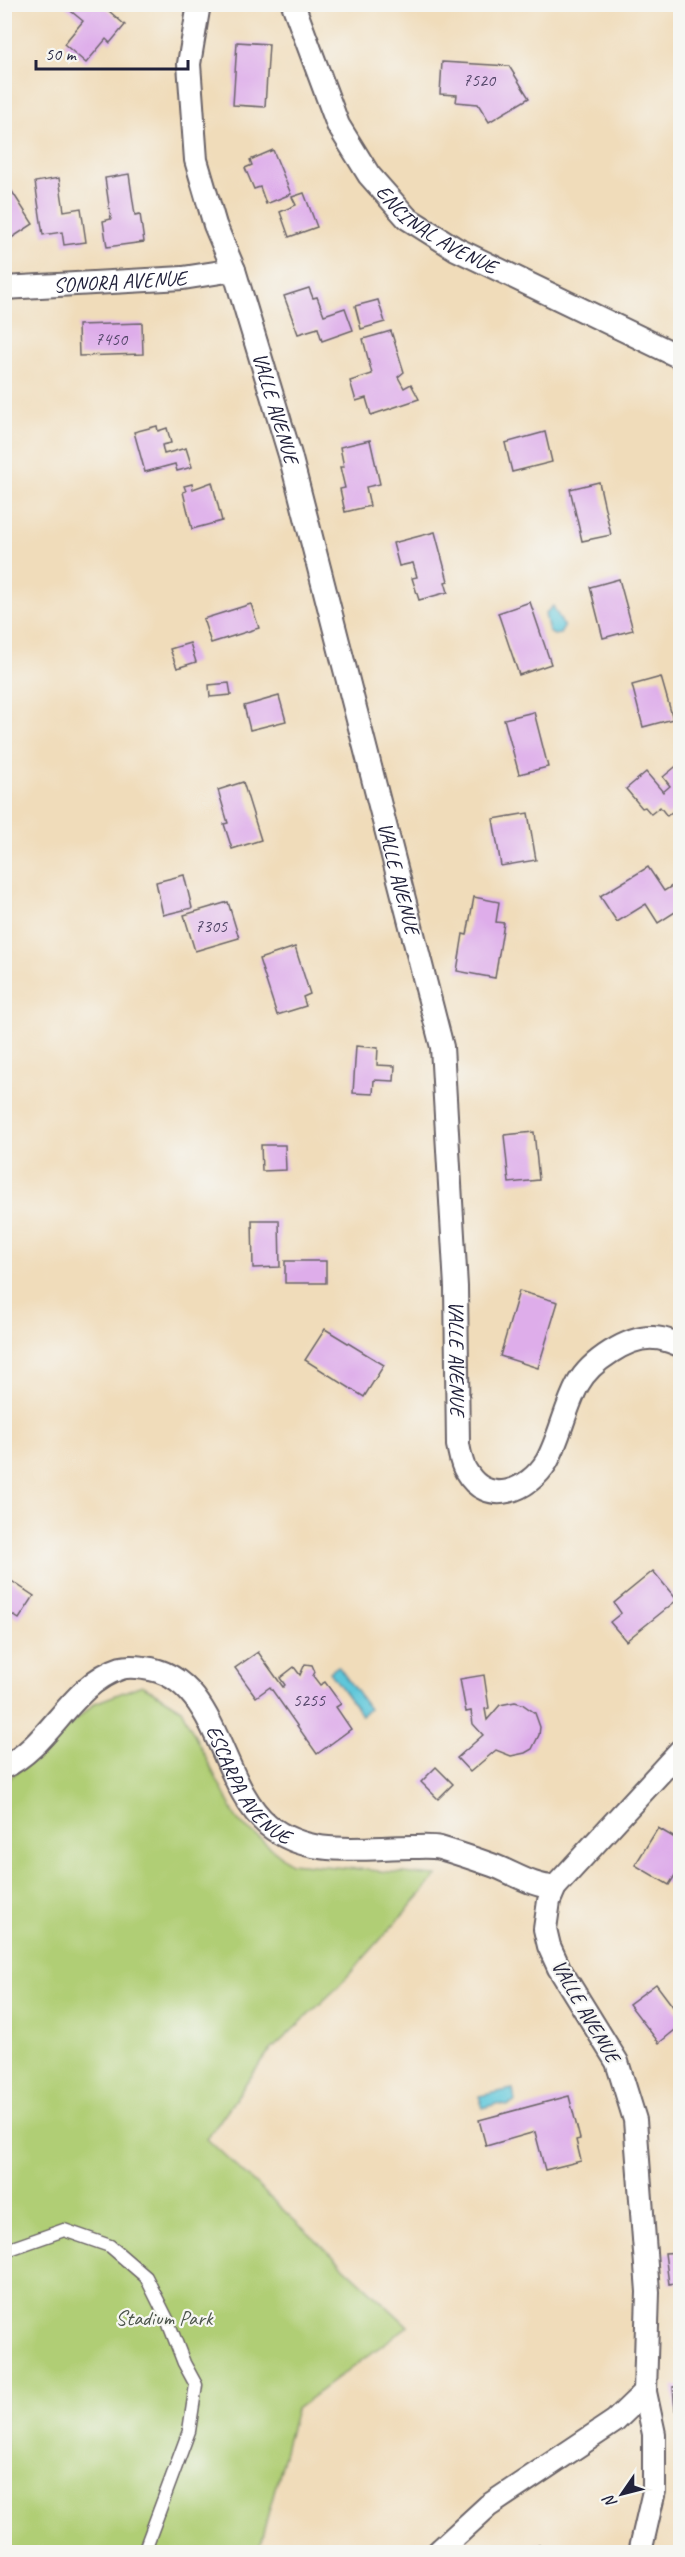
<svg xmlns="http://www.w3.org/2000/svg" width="685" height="2557" font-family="Caveat,sans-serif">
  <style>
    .green { fill: #b0ce75; stroke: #697858; stroke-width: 1.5 }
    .water { fill: #5ec7da; stroke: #40748a; stroke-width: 1.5 }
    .building { fill: #deadea }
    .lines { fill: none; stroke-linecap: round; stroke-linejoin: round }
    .service-casing { stroke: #6a6367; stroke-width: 15 }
    .minor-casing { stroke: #6a6367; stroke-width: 26 }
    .service { stroke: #fff; stroke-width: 12 }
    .minor { stroke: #fff; stroke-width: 22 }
    .labels { text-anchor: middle; stroke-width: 4.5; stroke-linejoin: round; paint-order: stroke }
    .number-label { font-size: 18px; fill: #514567 }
    .street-label { font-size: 21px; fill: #22223b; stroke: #f6f6f2 }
    .park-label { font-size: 21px; fill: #4d564c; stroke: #f6f6f2 }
  </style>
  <rect width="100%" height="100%" fill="#f6f6f2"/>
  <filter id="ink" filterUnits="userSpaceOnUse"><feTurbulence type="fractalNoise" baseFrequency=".0167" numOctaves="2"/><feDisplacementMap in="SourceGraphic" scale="12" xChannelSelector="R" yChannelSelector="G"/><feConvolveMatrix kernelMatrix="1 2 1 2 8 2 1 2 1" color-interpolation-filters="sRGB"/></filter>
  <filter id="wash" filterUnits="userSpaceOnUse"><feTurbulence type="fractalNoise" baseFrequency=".008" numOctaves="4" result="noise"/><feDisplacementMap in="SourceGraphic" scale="24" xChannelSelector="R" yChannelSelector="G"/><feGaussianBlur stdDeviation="1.35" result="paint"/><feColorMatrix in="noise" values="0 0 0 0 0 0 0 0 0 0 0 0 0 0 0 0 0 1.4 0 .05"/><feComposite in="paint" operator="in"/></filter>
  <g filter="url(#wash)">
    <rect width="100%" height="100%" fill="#f0dcba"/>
    <polygon class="green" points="142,1685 181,1709 238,1821 290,1863 437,1876 338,1987 267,2054 207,2139 408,2326 296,2409 258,2552 5,2552 4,1783 95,1703"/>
    <g class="water">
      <polygon points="553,606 564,627 560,634 554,635 549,632 545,614"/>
      <polygon points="338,1666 369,1709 361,1715 330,1672"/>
      <polygon points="513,2089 515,2102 507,2106 496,2104 483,2108 479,2096"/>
    </g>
    <g id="blocks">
      <g class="building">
        <polygon points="68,4 101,4 125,25 110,43 106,39 86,63 64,44 83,21 66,7"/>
        <polygon points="237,42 269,44 265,107 233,105"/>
        <polygon points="442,62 509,66 529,98 489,122 478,104 456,102 457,95 440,94"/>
        <polygon points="273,150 291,194 266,204 260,187 254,189 245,168 252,165 250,160"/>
        <polygon points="129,174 135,215 140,214 144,242 107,247 103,221 111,219 105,178"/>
        <polygon points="59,178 64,211 81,208 86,242 64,245 62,232 43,235 35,182"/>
        <polygon points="4,179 33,224 10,239 4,231"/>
        <polygon points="304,193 317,227 289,237 280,212 296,205 292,197"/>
        <polygon points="309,288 313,298 317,297 324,315 345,308 353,330 322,341 318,328 298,334 284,296"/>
        <polygon points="378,300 385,322 361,329 355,306"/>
        <polygon points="142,323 143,354 79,356 78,325"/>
        <polygon points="391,331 404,372 398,377 404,388 411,384 419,399 371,415 366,398 356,401 350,381 372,374 363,339"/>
        <polygon points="157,426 158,431 167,428 171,443 162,445 164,454 186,448 192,467 177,471 175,464 145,472 134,432"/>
        <polygon points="545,432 552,462 512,472 505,443"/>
        <polygon points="370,440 380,484 366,487 370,506 345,512 340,489 345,488 340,467 344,467 340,447"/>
        <polygon points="212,482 222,521 192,529 183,492 186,491 184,486 192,484 193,489"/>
        <polygon points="599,482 611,535 582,541 570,489"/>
        <polygon points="435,532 448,581 445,582 448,592 419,600 412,578 417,577 413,563 399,566 393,543"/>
        <polygon points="619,579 633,630 603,638 590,587"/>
        <polygon points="530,602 551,664 519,675 498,613"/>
        <polygon points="251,604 259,628 211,643 203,619"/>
        <polygon points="190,643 196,662 177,668 170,649"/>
        <polygon points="661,677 673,719 643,727 632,685"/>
        <polygon points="229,683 231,695 210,697 209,685"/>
        <polygon points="279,696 286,721 250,730 244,706"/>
        <polygon points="534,712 548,767 519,774 504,719"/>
        <polygon points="680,763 680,805 667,816 660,807 651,814 645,807 642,808 626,789 646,772 663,792 670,786 663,777"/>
        <polygon points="243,782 261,840 232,849 224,824 228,823 218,790"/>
        <polygon points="528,813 536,860 501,866 493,819"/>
        <polygon points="648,867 664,891 680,881 680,920 675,912 658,923 646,904 617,922 600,896"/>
        <polygon points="184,875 192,908 163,915 156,882"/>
        <polygon points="474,897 499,902 496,922 504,923 495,978 457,971 463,934 467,935"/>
        <polygon points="228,902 239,938 195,951 184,915"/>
        <polygon points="295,947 310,994 303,997 306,1006 277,1015 259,959"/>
        <polygon points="356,1046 378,1048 377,1065 395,1066 394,1081 374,1080 373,1094 353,1093"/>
        <polygon points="534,1132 539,1180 509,1183 504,1135"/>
        <polygon points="261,1145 285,1145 286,1170 262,1171"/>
        <polygon points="252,1220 279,1220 280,1267 253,1268"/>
        <rect x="285" y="1261" width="41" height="22"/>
        <polygon points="519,1291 558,1302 538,1368 500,1356"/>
        <polygon points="325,1329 384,1365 364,1397 305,1360"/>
        <polygon points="653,1571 677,1600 626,1641 610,1622 621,1613 614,1603"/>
        <polygon points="4,1576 34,1596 19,1619 4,1609"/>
        <polygon points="258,1652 283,1687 285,1685 280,1678 294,1667 300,1675 305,1664 312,1665 315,1672 313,1676 320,1685 325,1682 341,1704 336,1707 351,1729 317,1754 270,1687 256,1697 235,1668"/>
        <polygon points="484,1675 489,1708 485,1709 487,1720 500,1705 515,1702 522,1704 535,1713 540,1727 539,1735 532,1749 525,1753 511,1756 496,1750 470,1772 457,1758 483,1735 473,1724 471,1711 466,1712 460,1679"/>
        <polygon points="436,1767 453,1784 438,1799 421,1782"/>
        <polygon points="658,1828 680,1841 680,1867 669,1885 635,1865"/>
        <polygon points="656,1984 680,2016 680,2026 659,2043 629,2004"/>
        <polygon points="569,2096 580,2139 576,2140 581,2161 545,2170 535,2132 486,2146 479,2120"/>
        <polygon points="680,2252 680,2282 669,2284 665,2253"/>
        <polygon points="680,2386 680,2409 675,2410 673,2387"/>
        <polygon points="539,2544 543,2552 521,2552"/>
      </g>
    </g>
  </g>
  <g filter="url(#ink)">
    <use href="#blocks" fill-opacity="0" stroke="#6a6367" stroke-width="1.5"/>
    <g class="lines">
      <defs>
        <polyline id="service" points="4,2251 64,2230 110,2246 146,2277 167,2319 184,2363 196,2385 189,2431 144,2552"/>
        <g id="minor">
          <path id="s1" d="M199 4 189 64 196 160 215 225 234 270 290 455 442 1047 456 1287 458 1445C460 1453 461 1464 466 1471 487 1508 529 1491 547 1461 560 1437 565 1408 578 1384 590 1362 628 1336 654 1338 663 1338 672 1342 680 1345"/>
          <path id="s2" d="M293 4 338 125 369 175 407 218 456 249 680 357"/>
          <path id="s3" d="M4 288 183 278 234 270"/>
          <path id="s4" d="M4 1767C50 1746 71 1684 121 1668 128 1666 137 1667 144 1668 219 1676 218 1783 268 1825 309 1859 364 1847 413 1847 421 1847 431 1846 440 1848 457 1853 475 1859 492 1865 512 1872 533 1887 555 1887"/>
          <polyline points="438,2552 488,2506 615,2421 645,2392"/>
          <polyline points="640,2552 654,2491 654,2434 645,2392 648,2292 635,2120 617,2062 559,1968 549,1946 545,1929 549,1901 555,1887 680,1751"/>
        </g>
      </defs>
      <use href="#service" class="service-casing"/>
      <use href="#minor" class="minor-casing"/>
      <use href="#service" class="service"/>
      <use href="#minor" class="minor"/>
    </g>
  </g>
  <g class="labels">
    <g class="number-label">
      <text x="479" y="86">7520</text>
      <text x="111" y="345">7450</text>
      <text x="211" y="932">7305</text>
      <text x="309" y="1706">5255</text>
    </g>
    <g class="street-label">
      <text dy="7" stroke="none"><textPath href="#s2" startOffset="276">ENCINAL AVENUE</textPath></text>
      <text dy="7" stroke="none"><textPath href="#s3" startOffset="116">SONORA AVENUE</textPath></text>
      <text dy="7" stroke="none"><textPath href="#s1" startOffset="418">VALLE AVENUE</textPath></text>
      <text dy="7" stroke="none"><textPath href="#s1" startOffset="904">VALLE AVENUE</textPath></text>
      <text dy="7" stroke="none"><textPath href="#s1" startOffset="1390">VALLE AVENUE</textPath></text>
      <text dy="7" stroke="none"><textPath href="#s4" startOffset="342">ESCARPA AVENUE</textPath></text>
      <text transform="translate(586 2011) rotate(60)" y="7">VALLE AVENUE</text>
    </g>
    <g class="park-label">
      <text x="164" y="2325">Stadium Park</text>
    </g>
  </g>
  <rect width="685" height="2557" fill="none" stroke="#f6f6f2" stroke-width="24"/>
  <g transform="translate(622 2494) rotate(235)" stroke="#f6f6f2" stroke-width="4.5" paint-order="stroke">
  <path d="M0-4.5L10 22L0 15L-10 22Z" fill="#22223b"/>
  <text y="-9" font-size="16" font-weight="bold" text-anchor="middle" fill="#22223b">N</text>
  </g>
  <path d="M36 60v9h152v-9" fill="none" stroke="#22223b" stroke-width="3"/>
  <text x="45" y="60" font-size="18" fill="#22223b" stroke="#f6f6f2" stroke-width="4.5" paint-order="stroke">50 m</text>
</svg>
